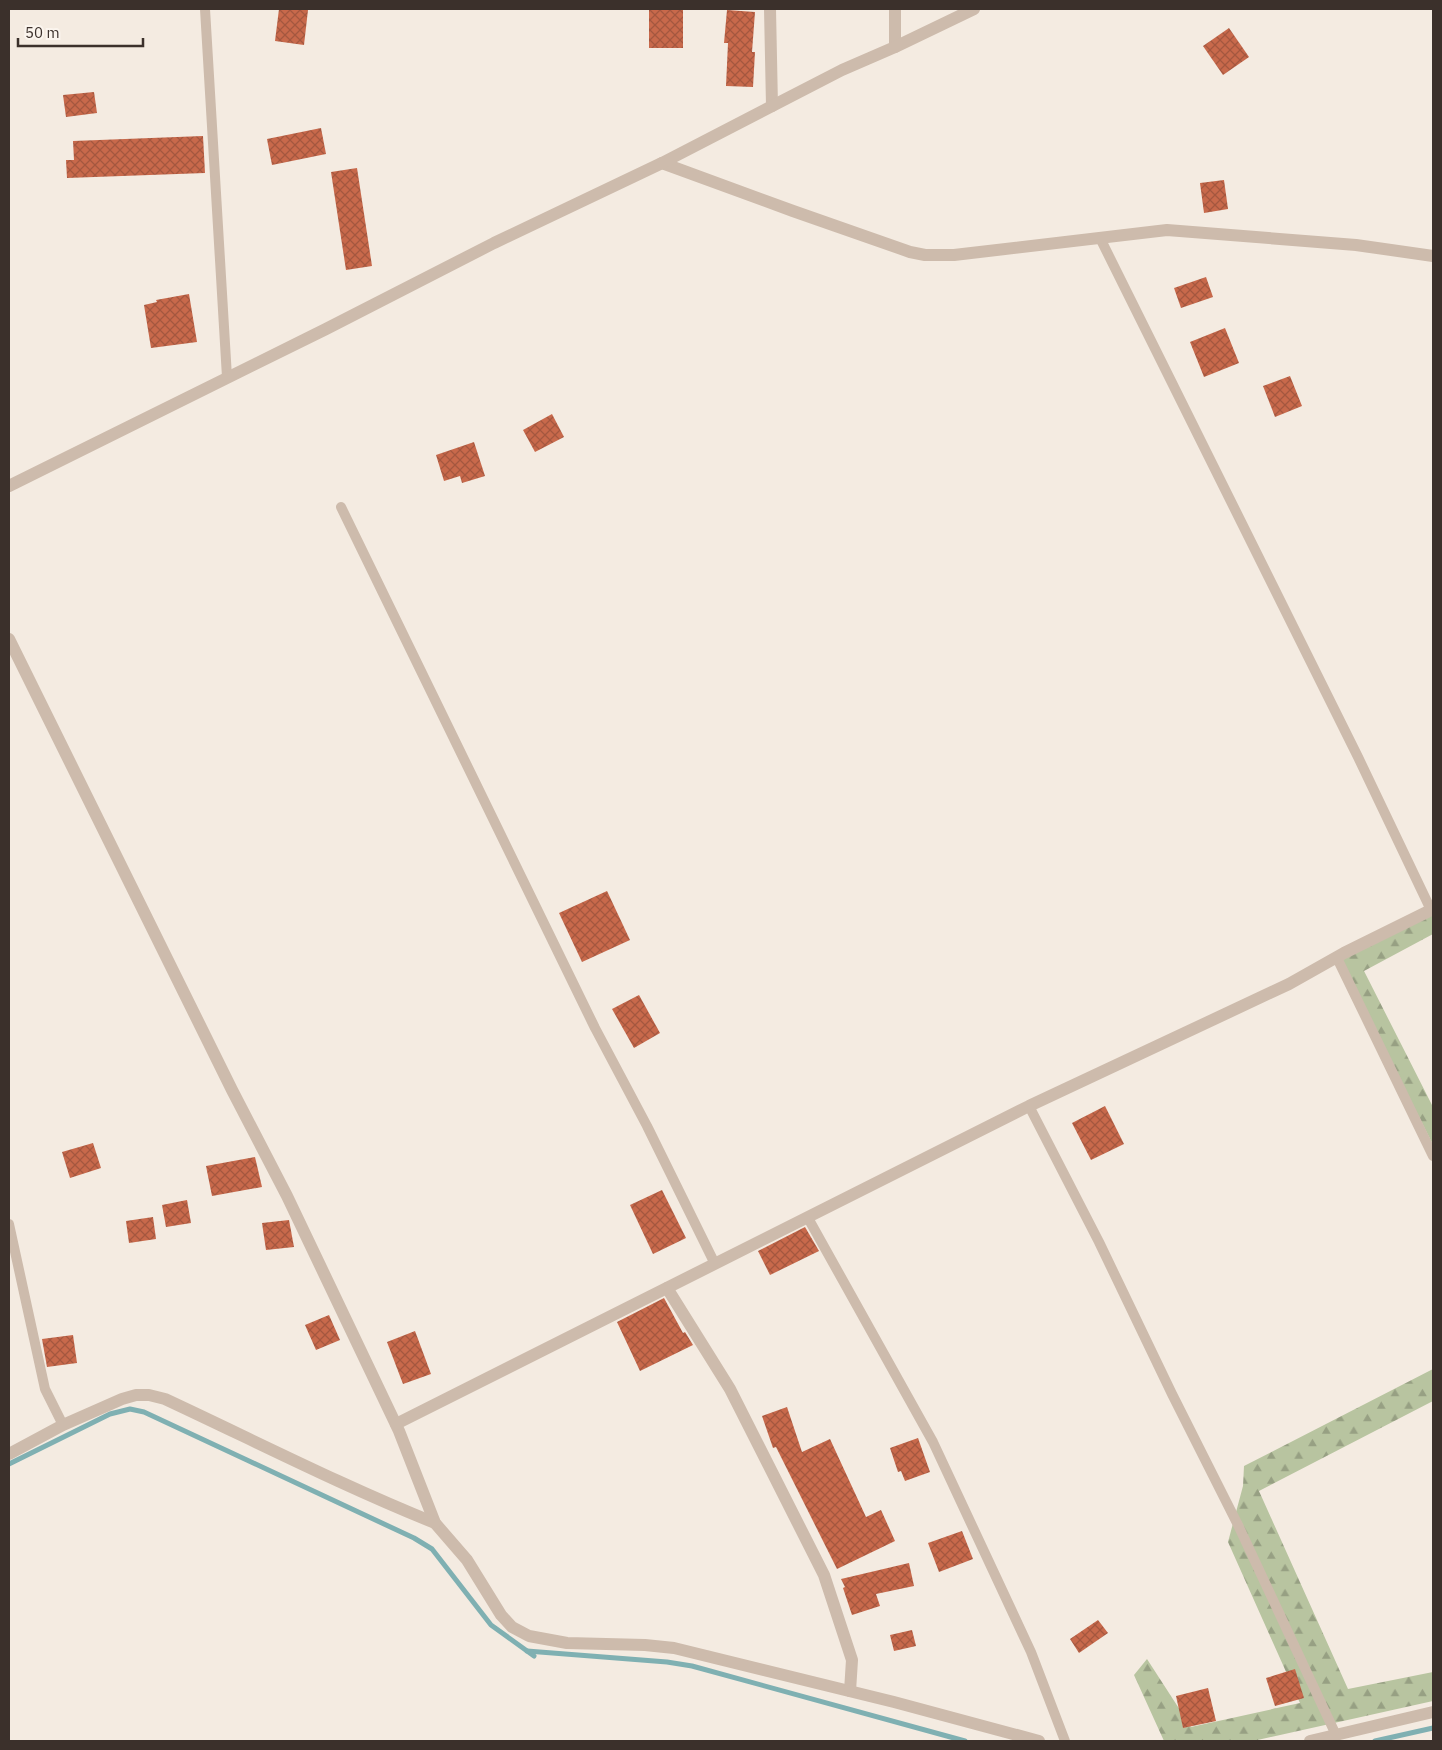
<svg xmlns="http://www.w3.org/2000/svg" width="1442" height="1750" font-family="'IBM Plex Sans',sans-serif">
  <style>
    .forest { fill: url(#forest-firs) }
    .lines { fill: none; stroke-linecap: round; stroke-linejoin: round }
    .stream { stroke: #7fb0b2; stroke-width: 5 }
    .building { fill: url(#building-cross-hatch) }
    .lane { stroke: #cdbbac; stroke-width: 10 }
    .street { stroke: #cdbbac; stroke-width: 12 }
  </style>
  <defs>
    <pattern id="forest-firs" width="22" height="20" patternUnits="userSpaceOnUse" patternTransform="scale(1.25)"><rect width="22" height="20" fill="#b8c4a0"/><path d="M5 1l3.5 6h-7zM16 11l3.5 6h-7z" fill="#97a083"/></pattern>
    <pattern id="building-cross-hatch" width="8" height="8" patternUnits="userSpaceOnUse" patternTransform="scale(1.25)"><rect width="8" height="8" fill="#c8694b"/><path d="M0 0l8 8M0 8l8-8" fill="none" stroke="#a4573f"/></pattern>
  </defs>
  <rect width="100%" height="100%" fill="#f4ebe1"/>
  <g class="forest">
    <polygon points="1433,911 1433,934 1364,971 1433,1107 1433,1145 1340,959"/>
    <polygon points="1433,1369 1433,1401 1259,1491 1348,1689 1433,1672 1433,1701 1253,1741 1164,1741 1134,1675 1147,1659 1191,1727 1300,1703 1228,1542 1243,1486 1244,1466"/>
  </g>
  <g class="lines">
    <g class="stream">
      <polyline points="9,1464 110,1414 130,1409 144,1412 414,1538 432,1549 491,1625 534,1656"/>
      <polyline points="527,1651 667,1662 692,1666 965,1741"/>
      <polyline points="1375,1741 1433,1728"/>
    </g>
  </g>
  <g class="building">
    <polygon points="279,9 308,10 304,45 275,41"/>
    <rect x="649" y="9" width="34" height="39"/>
    <polygon points="727,10 755,12 752,52 755,52 753,87 726,86 728,43 724,43"/>
    <polygon points="1229,28 1249,57 1223,75 1203,46"/>
    <polygon points="94,92 97,113 66,117 63,95"/>
    <polygon points="321,128 326,154 272,165 267,139"/>
    <polygon points="203,136 205,173 67,178 66,160 74,160 73,141"/>
    <polygon points="357,168 372,266 346,270 331,172"/>
    <polygon points="1224,180 1228,209 1204,213 1200,183"/>
    <polygon points="1206,277 1213,297 1181,308 1174,288"/>
    <polygon points="189,294 197,342 151,348 144,305 157,302 156,300"/>
    <polygon points="1225,328 1239,363 1204,377 1190,342"/>
    <polygon points="1290,376 1302,406 1275,417 1263,386"/>
    <polygon points="552,414 564,437 535,452 523,430"/>
    <polygon points="474,442 485,476 462,483 460,476 444,481 436,455"/>
    <polygon points="607,891 630,940 582,962 559,913"/>
    <polygon points="639,995 660,1033 634,1048 612,1009"/>
    <polygon points="1105,1106 1124,1144 1091,1160 1072,1123"/>
    <polygon points="93,1143 101,1168 70,1178 62,1152"/>
    <polygon points="255,1157 262,1187 212,1196 206,1166"/>
    <polygon points="662,1190 686,1238 653,1254 630,1205"/>
    <polygon points="187,1200 191,1223 166,1227 162,1205"/>
    <polygon points="153,1217 156,1239 129,1243 126,1221"/>
    <polygon points="289,1220 294,1247 266,1250 262,1223"/>
    <polygon points="805,1227 819,1251 770,1275 758,1251"/>
    <polygon points="664,1298 683,1333 685,1332 693,1345 640,1371 617,1322"/>
    <polygon points="329,1315 340,1340 316,1350 305,1325"/>
    <polygon points="415,1331 431,1374 403,1384 387,1342"/>
    <polygon points="73,1335 77,1363 47,1367 42,1339"/>
    <polygon points="787,1407 802,1452 830,1439 866,1517 881,1510 895,1541 837,1569 776,1447 773,1448 762,1416"/>
    <polygon points="918,1438 930,1472 905,1481 901,1471 898,1472 890,1448"/>
    <polygon points="962,1531 973,1559 939,1572 928,1543"/>
    <polygon points="909,1563 914,1586 876,1594 880,1606 852,1615 843,1588 845,1587 841,1579"/>
    <polygon points="1098,1620 1108,1633 1079,1653 1070,1639"/>
    <polygon points="912,1630 916,1646 894,1651 890,1635"/>
    <polygon points="1295,1669 1304,1698 1275,1706 1266,1678"/>
    <polygon points="1208,1688 1216,1721 1183,1728 1176,1696"/>
  </g>
  <g class="lines">
    <g class="lane">
      <polyline points="205,9 227,377"/>
      <polyline points="1100,238 1358,757 1431,910"/>
      <polyline points="341,507 595,1028 647,1126 715,1264"/>
      <polyline points="1337,958 1433,1156"/>
      <polyline points="1029,1106 1099,1242 1172,1394 1239,1527 1336,1735"/>
      <polyline points="808,1218 933,1442 1031,1652 1065,1741"/>
      <polyline points="9,1224 45,1389 63,1425"/>
    </g>
    <g class="street">
      <polyline points="770,9 772,106"/>
      <polyline points="895,47 895,9"/>
      <polyline points="662,163 793,211 910,252 925,255 954,255 1167,230 1356,245 1433,256"/>
      <polyline points="9,486 326,329 494,243 662,163 842,70 895,47 974,9"/>
      <polyline points="9,639 232,1090 287,1196 399,1431 435,1523 467,1560 501,1615 512,1627 529,1636 567,1643 645,1645 674,1648 894,1702 1039,1741"/>
      <polyline points="667,1288 730,1389 824,1575 852,1660 850,1691"/>
      <polyline points="396,1424 1029,1106 1289,984 1344,953 1433,909"/>
      <path d="M9 1454 63 1425 122 1399 136 1395H149L165 1399C255 1441 343 1486 435 1523"/>
      <polyline points="1310,1741 1433,1712"/>
    </g>
  </g>
  <rect width="1442" height="1750" fill="none" stroke="#3b302b" stroke-width="20"/>
  <path d="M18 38v8h125v-8" fill="none" stroke="#3b302b" stroke-width="2.5"/>
  <text x="25" y="38" font-size="15" fill="#3b302b" stroke="#fbf5ee" stroke-width="4" paint-order="stroke">50 m</text>
</svg>
